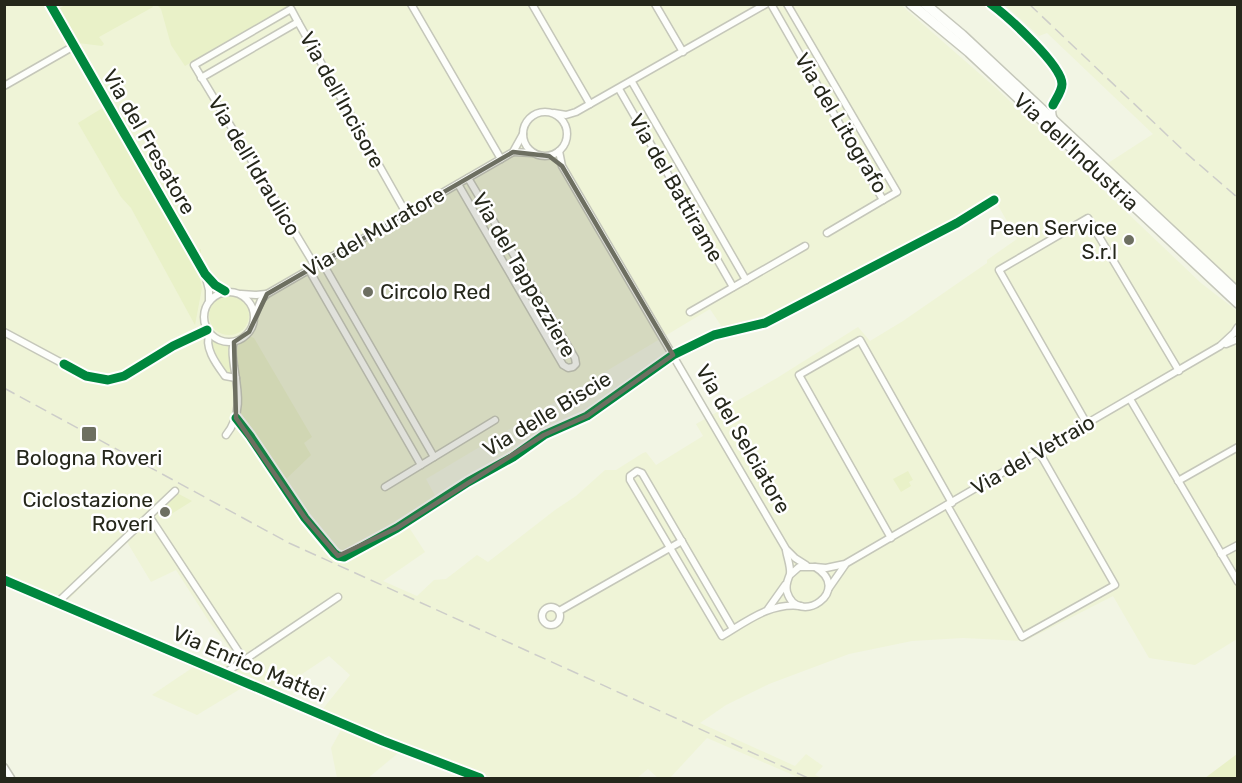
<svg xmlns="http://www.w3.org/2000/svg" width="1242" height="783" font-family="Rubik,sans-serif">
  <style>
    .built { fill: #eff4d7; fill-rule: evenodd }
    .green { fill: #e9f1c8 }
    .lines { fill: none; stroke-linecap: round; stroke-linejoin: round }
    .street-casing { stroke: #c5c7ba; stroke-width: 9 }
    .primary-casing { stroke: #c5c7ba; stroke-width: 12 }
    .street { stroke: #fdfefb; stroke-width: 6 }
    .primary { stroke: #fdfefb; stroke-width: 9 }
    .rail { stroke: #cdcdc9; stroke-width: 1.5; stroke-dasharray: 12 6; stroke-linecap: butt }
    .cycleway-casing { stroke: #fff; stroke-width: 13 }
    .cycleway { stroke: #00873e; stroke-width: 9 }
    .marked { fill: #6d6f61; fill-opacity: 0.2; stroke: #6d6f61; stroke-width: 4.5; stroke-linejoin: round }
    .poi-dot { fill: #6d6f61; stroke: #fff; stroke-width: 2 }
    .labels { text-anchor: middle; stroke-width: 5; stroke-linejoin: round; paint-order: stroke }
    .street-label { font-size: 21px; fill: #25271b; stroke: #fff }
    .poi-label { font-size: 21px; fill: #25271b; stroke: #fff; text-anchor: end }
  </style>
  <rect width="100%" height="100%" fill="#f2f5e4"/>
  <g class="built">
    <path d="M5 5H901L996 88 1201 283 1237 311V639L1195 665 1149 658 1113 596 1025 641 963 638 912 641 849 654 769 684 726 705 700 723 795 766 806 754 823 766 815 775 822 778H800L707 738 670 778H658L648 769 637 778H494L322 710 350 675 329 656 278 690 223 666 236 656 210 623 176 570 151 582 127 542 69 599 60 595H55L5 573ZM995 200 1017 239 987 260V263L903 321 870 341 858 327 777 378 696 424 703 436 656 465 646 452 643 453 616 470H605L576 496 555 510 488 562 477 555 446 579 434 580 417 596 383 581 425 552 410 529 415 518 439 503 426 479 710 309 722 327 767 315 770 319 969 216Z"/>
    <polygon points="1005,5 1237,5 1237,288 1105,165 1153,134 1047,33 1039,36"/>
    <polygon points="195,666 245,686 197,715 152,695"/>
    <polygon points="341,730 398,753 368,778 337,778 331,748"/>
  </g>
  <g class="green">
    <polygon points="66,4 151,4 153,7 99,37 104,44 102,46 78,43 59,9"/>
    <polygon points="157,5 290,5 185,66 171,45 161,9"/>
    <polygon points="104,107 199,274 202,288 195,325 131,208 121,197 78,123"/>
    <polygon points="125,118 127,121 124,123 198,251 201,249 201,256 197,252 121,120"/>
    <circle cx="229" cy="315" r="20"/>
    <polygon points="249,336 254,338 312,437 304,443 311,455 284,481 243,422 241,416 236,354 239,343"/>
    <polygon points="211,340 228,345 231,374 226,374 211,347"/>
    <polygon points="908,471 913,480 909,482 911,486 901,492 893,479"/>
    <polygon points="177,493 192,501 165,518 164,517 169,511 165,508 160,513 158,511"/>
    <polygon points="1237,754 1237,778 1205,778"/>
  </g>
  <g class="lines">
    <defs>
      <g id="street">
        <polyline points="50,4 205,274 215,285 225,291"/>
        <polyline points="411,4 501,159"/>
        <polyline points="532,4 590,104"/>
        <polyline points="655,4 683,52"/>
        <polyline points="771,4 883,200 897,192 787,4"/>
        <path d="M991 4C1007 16 1063 66 1062 85 1062 98 1047 105 1054 119"/>
        <polyline points="298,22 291,9 194,65 315,266"/>
        <polyline points="201,78 298,22 406,213"/>
        <polyline points="632,82 746,280"/>
        <polyline points="4,86 74,46"/>
        <polyline points="619,89 733,287"/>
        <circle cx="545" cy="134" r="22"/>
        <polyline points="554,113 566,115 576,112 766,4"/>
        <polyline points="559,151 562,166 786,549 795,558 806,565"/>
        <polyline points="513,152 533,153"/>
        <polyline points="458,184 563,365 568,368 573,367 576,364 575,358 468,178"/>
        <polyline points="827,233 883,200"/>
        <polyline points="322,262 434,457"/>
        <polyline points="309,270 421,465"/>
        <polyline points="206,278 209,290 209,300"/>
        <circle cx="229" cy="317" r="25"/>
        <polyline points="241,294 256,295 266,294"/>
        <polyline points="690,312 805,246"/>
        <polyline points="255,315 261,300 267,294 513,152 523,134"/>
        <polyline points="4,332 86,376 108,380 124,376 173,346 207,330"/>
        <path d="M210 333C203 347 217 365 225 376L236 378"/>
        <polyline points="1226,344 1238,339"/>
        <polyline points="1130,399 1238,582"/>
        <polyline points="236,418 250,436 305,518 334,553 338,556 344,557 397,528 468,482 513,457 544,435 587,416 673,355 714,335 765,323 957,223 994,200"/>
        <polyline points="1087,424 999,270 1088,218 1179,371"/>
        <path d="M226 435C243 414 238 391 234 366 233 357 231 350 234 342"/>
        <polyline points="1178,481 1238,447"/>
        <polyline points="385,487 495,420"/>
        <polyline points="947,505 1022,637 1115,585 1039,452"/>
        <polyline points="149,516 244,660"/>
        <polyline points="891,538 799,375 860,340 952,503"/>
        <path d="M786 550C787 557 791 567 790 574 788 580 785 584 787 592 798 628 854 590 815 567H799L790 575"/>
        <polyline points="1221,554 1238,545"/>
        <polyline points="815,567 826,568 845,564 1220,346 1234,333 1238,327"/>
        <polyline points="829,588 845,565"/>
        <polyline points="57,603 175,491"/>
        <circle cx="551" cy="616" r="9"/>
        <polyline points="768,609 785,585"/>
        <polyline points="559,611 682,541"/>
        <path d="M733 629 642 473 637 471 630 476V480L722 636C747 621 771 602 801 606"/>
        <polyline points="225,673 338,597"/>
        <polyline points="4,767 11,778"/>
      </g>
      <g id="primary">
        <polyline points="911,4 969,52 1238,303"/>
        <polyline points="925,4 962,35 1238,293"/>
        <polyline points="4,580 383,741 480,778"/>
      </g>
    </defs>
    <use href="#street" class="street-casing"/>
    <use href="#primary" class="primary-casing"/>
    <use href="#street" class="street"/>
    <use href="#primary" class="primary"/>
    <g class="rail">
      <polyline points="1029,4 1186,153 1238,198"/>
      <polyline points="4,388 289,543 808,778"/>
    </g>
    <defs>
      <g id="cycleway">
        <polyline points="50,4 205,274 215,285 225,291"/>
        <path d="M991 4C1007 16 1062 65 1062 84 1062 91 1056 99 1053 105"/>
        <polyline points="64,364 86,376 108,380 124,376 173,346 207,330"/>
        <polyline points="236,418 250,436 305,518 334,553 338,556 344,557 397,528 468,482 513,457 544,435 587,416 673,355 714,335 765,323 957,223 994,200"/>
        <polyline points="4,580 383,741 480,778"/>
      </g>
    </defs>
    <use href="#cycleway" class="cycleway-casing"/>
    <use href="#cycleway" class="cycleway"/>
  </g>
  <path class="marked" d="M513 152 549 156 562 166 673 355 587 416 544 435 397 528 338 556 305 518 236 418 234 342 249 332 267 294Z"/>
  <g class="poi-dot">
    <circle cx="1129" cy="240" r="6"/>
    <circle cx="368" cy="292" r="6"/>
    <rect x="81" y="426" width="16" height="16" rx="3"/>
    <circle cx="165" cy="512" r="6"/>
  </g>
  <g class="labels">
    <g class="street-label">
      <text transform="translate(342 100) rotate(61)" y="7">Via dell'Incisore</text>
      <text transform="translate(841 123) rotate(59)" y="7">Via del Litografo</text>
      <text transform="translate(149 142) rotate(60)" y="7">Via del Fresatore</text>
      <text transform="translate(1076 152) rotate(43)" y="7">Via dell'Industria</text>
      <text transform="translate(254 166) rotate(59)" y="7">Via dell'Idraulico</text>
      <text transform="translate(676 188) rotate(60)" y="7">Via del Battirame</text>
      <text transform="translate(374 232) rotate(-30)" y="7">Via del Muratore</text>
      <text transform="translate(524 275) rotate(60)" y="7">Via del Tappezziere</text>
      <text transform="translate(547 414) rotate(-31)" y="7">Via delle Biscie</text>
      <text transform="translate(743 439) rotate(60)" y="7">Via del Selciatore</text>
      <text transform="translate(1033 455) rotate(-30)" y="7">Via del Vetraio</text>
      <text transform="translate(249 664) rotate(23)" y="7">Via Enrico Mattei</text>
    </g>
    <g class="poi-label">
      <text x="1117" y="235">Peen Service<tspan x="1117" dy="24">S.r.l</tspan></text>
      <text x="380" y="299" text-anchor="start">Circolo Red</text>
      <text x="89" y="465" text-anchor="middle">Bologna Roveri</text>
      <text x="153" y="507">Ciclostazione<tspan x="153" dy="24">Roveri</tspan></text>
    </g>
  </g>
  <rect width="1242" height="783" fill="none" stroke="#25271b" stroke-width="12"/>
</svg>
